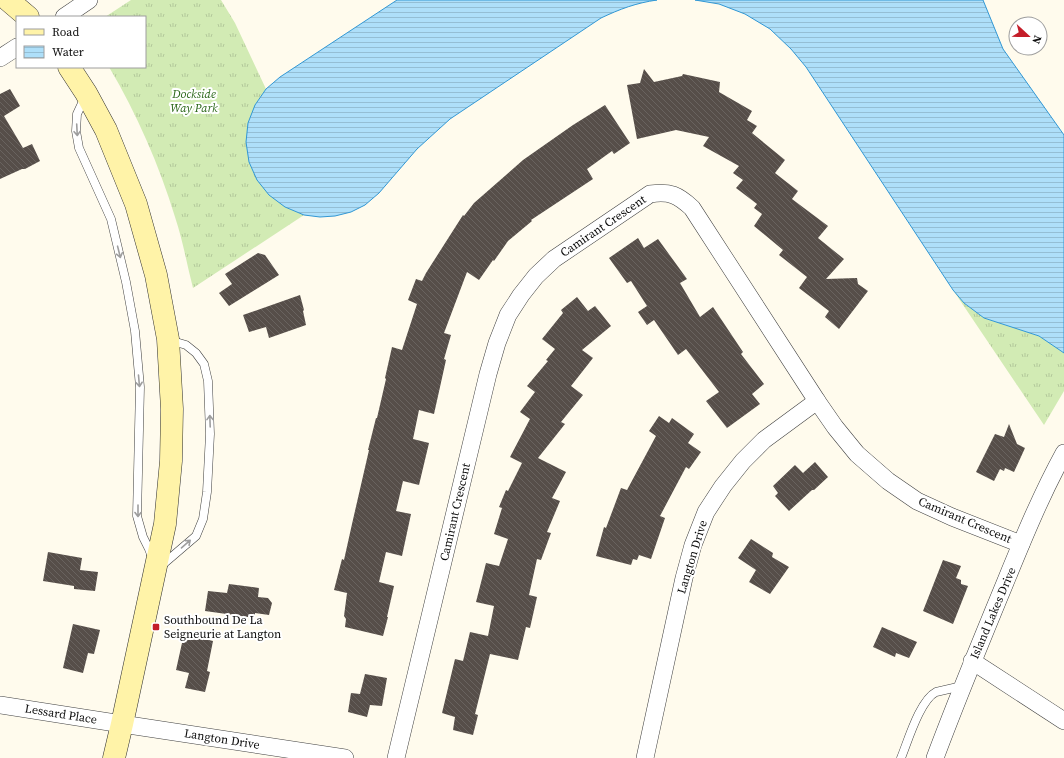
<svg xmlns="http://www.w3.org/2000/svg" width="1064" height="758" font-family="'Source Serif 4',serif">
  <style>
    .grass { fill: url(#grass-tufts) }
    .water { fill: url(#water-rules); stroke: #3197d4 }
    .building { fill: url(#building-back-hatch) }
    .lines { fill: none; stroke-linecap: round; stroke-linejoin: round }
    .lane-casing { stroke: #404040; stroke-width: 9 }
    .street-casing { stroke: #404040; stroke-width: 18 }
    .secondary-casing { stroke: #2f2f2f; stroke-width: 23 }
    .lane { stroke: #fff; stroke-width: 8 }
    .street { stroke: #fff; stroke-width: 17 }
    .secondary { stroke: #fff3a8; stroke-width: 22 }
    .oneway { stroke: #9e9e9e }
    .poi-dot { fill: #c41d29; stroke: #fff; stroke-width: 1.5 }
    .labels { text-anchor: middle; stroke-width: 4; stroke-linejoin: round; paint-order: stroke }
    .park-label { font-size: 12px; font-style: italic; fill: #2c681a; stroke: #fff }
    .street-label { font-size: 12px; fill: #0d0d0d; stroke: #fff }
    .poi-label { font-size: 12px; fill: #0d0d0d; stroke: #fff; text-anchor: start }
  </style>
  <defs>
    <pattern id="grass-tufts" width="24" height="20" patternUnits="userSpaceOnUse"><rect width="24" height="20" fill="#d2ebb4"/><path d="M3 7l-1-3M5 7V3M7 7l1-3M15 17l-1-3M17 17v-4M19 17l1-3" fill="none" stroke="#b3c89a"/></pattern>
    <pattern id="water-rules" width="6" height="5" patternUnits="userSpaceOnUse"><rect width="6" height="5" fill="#aedff9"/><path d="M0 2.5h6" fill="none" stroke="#94bed4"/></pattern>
    <pattern id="building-back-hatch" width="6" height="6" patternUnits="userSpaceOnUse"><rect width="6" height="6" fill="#564e49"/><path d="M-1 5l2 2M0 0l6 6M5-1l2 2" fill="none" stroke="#69635f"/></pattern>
  </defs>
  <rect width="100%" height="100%" fill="#fffbed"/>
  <g class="grass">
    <path d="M131 0H221L235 23 266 89 255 105 285 207 304 215 193 288C187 265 183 241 175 217 159 165 137 114 109 67H145V17H105Z"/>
    <polygon points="953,290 964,303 984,318 1039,336 1064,353 1064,391 1044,425"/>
  </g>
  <g class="water">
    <path d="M397 0H657C636 3 620 9 601 18L450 119 417 149 379 193 365 205 351 212 335 216 320 217 304 215 285 207 269 195 257 180 249 162 246 142 248 123 255 105 266 89 280 77Z"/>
    <polygon points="695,0 983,0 1003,49 1064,135 1064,353 1039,336 984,318 964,303 953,290 806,67 791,49 770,29 745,14 719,4"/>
  </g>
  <g class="building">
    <polygon points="644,69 654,82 682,76 683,74 720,82 719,92 752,111 747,120 757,126 752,133 785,160 775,173 798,191 792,199 828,226 818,238 844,259 826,279 857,278 858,284 868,291 839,329 825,317 829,311 799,288 807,277 779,255 783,250 754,226 762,214 754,208 757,204 736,188 743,180 733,173 739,166 703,146 709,137 676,130 637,139 627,85 640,83"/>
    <polygon points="10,89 20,106 4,116 23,148 32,144 40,161 25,169 22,169 0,179 0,94"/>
    <polygon points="605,105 630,143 614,154 612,151 587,169 593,179 531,220 532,221 508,241 494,261 493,260 479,280 467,272 444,333 451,335 444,359 446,360 434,414 419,410 413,439 429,443 419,485 403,481 396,511 411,514 402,556 386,552 379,582 394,586 387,617 388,617 383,636 345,627 346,619 344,616 347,593 334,590 342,559 344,560 352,524 369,450 368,450 376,418 377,418 386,379 385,378 392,347 402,350 417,304 408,300 416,279 422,281 426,273 463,215 464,216 474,203 523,160 573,125"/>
    <polygon points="638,238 644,248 658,239 687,279 680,283 700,317 713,307 743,352 741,354 764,384 752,394 760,404 727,428 706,401 719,392 686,349 678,355 654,320 647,325 638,312 647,306 631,281 627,283 609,258"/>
    <polygon points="258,253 265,255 279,275 229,306 219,293 232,284 225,274"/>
    <polygon points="300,295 304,310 303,311 306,325 269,338 266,327 249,332 243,315"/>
    <polygon points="577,297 588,311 595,306 611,326 582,350 593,358 571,386 583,395 561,422 565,424 538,458 566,472 552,498 560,501 547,532 551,533 541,560 537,559 529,595 537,597 530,628 526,627 518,660 490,654 475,714 478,715 473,735 453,730 455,717 442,713 455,659 463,661 470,632 488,636 494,606 476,602 486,563 499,566 508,539 494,534 502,508 499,507 506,490 508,491 522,463 510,457 530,419 520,412 535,392 527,386 548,361 546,360 555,349 542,339 563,313 561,310"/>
    <polygon points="659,416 669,423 672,418 694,434 688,443 701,452 689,469 686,467 660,516 665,518 651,559 639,555 637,560 633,559 631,565 596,556 604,527 606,528 621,488 627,490 656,436 649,431"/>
    <polygon points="1009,424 1017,444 1025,448 1014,472 1005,468 1004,471 1000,469 994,481 976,472 995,434 1004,437"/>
    <polygon points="815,462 828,477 814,490 812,490 789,511 775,496 778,493 773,486 795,465 803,473"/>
    <polygon points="751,539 773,553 772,557 789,567 770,594 749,582 756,570 738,558"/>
    <polygon points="48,552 82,558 80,570 98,572 95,591 74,589 74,586 43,581"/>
    <polygon points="943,560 961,566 956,578 961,580 961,584 968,586 953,624 923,611"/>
    <polygon points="229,584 259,588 258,597 268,598 272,603 269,615 255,613 255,618 205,611 208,591 227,593"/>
    <polygon points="73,624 100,630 94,654 88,653 83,673 63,668"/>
    <polygon points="882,627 917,642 909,658 896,653 895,657 873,647"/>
    <polygon points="184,634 213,641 207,671 210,672 205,692 185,688 189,673 176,670"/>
    <polygon points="365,674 387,678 382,706 370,705 367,717 348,712 351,693 360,694"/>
  </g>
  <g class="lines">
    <defs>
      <g id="lane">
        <polyline points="85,97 77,114 76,131 79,148 111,219 126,282 135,331 140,387 137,516 143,537 149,549 152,557"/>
        <polyline points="161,566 196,536 203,519 207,492 210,434 208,381 204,364 196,353 186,345 169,340"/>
        <path d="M901 758C908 741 920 700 936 692L962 686"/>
      </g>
      <g id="street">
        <polyline points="64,17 89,0"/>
        <polyline points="0,58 17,47"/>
        <polyline points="972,661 1064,721"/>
        <polyline points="0,705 122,724 345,758"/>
        <path d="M396 758 488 374 497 343 508 315 521 295 536 276 554 259 650 194C670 191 678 195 692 208L817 401 835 427 857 454 888 481 917 501 952 517 1021 544"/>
        <polyline points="645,758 684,578 693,545 706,512 723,486 743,461 764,440 817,401"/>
        <path d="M935 758C957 699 981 641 1005 583 1023 539 1041 495 1064 453"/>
      </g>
      <g id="secondary">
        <polyline points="8,0 28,17"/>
        <polyline points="69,67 86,93 106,130 136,204 156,275 168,339 172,409 171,461 165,524 122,724 114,758"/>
      </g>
    </defs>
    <use href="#lane" class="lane-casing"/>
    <use href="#street" class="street-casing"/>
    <use href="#secondary" class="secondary-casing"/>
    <use href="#lane" class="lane"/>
    <use href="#street" class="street"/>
    <use href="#secondary" class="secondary"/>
  </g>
  <defs><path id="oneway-shaft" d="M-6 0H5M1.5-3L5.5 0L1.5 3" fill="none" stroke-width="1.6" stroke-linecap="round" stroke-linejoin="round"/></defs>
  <g class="oneway">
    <use href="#oneway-shaft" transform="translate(77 130) rotate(87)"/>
    <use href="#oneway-shaft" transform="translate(119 252) rotate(76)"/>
    <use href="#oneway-shaft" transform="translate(139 381) rotate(85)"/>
    <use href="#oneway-shaft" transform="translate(210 421) rotate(-92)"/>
    <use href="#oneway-shaft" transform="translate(138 511) rotate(90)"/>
    <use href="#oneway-shaft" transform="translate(186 544) rotate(-41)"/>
  </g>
  <rect class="poi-dot" x="152" y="623" width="8" height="8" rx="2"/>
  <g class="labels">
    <g class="park-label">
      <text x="194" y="98">Dockside<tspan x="194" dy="14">Way Park</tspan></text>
    </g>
    <g class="street-label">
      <text transform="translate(603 226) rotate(-34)" y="4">Camirant Crescent</text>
      <text transform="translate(455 512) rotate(-77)" y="4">Camirant Crescent</text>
      <text transform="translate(965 520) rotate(23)" y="4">Camirant Crescent</text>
      <text transform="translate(692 557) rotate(-73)" y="4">Langton Drive</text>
      <text transform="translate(993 613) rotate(-67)" y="4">Island Lakes Drive</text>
      <text transform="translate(61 714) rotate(9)" y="4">Lessard Place</text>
      <text transform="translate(222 739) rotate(9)" y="4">Langton Drive</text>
    </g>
    <g class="poi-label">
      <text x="164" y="624">Southbound De La<tspan x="164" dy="14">Seigneurie at Langton</tspan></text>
    </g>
  </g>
  <rect x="16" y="16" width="130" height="52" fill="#ffffff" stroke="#9e9e9e"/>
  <rect x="24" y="29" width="20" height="6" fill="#fff3a8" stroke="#9e9e9e"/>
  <text x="52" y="36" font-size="12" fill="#0d0d0d">Road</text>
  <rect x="24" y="46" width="20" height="12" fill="url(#water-rules)" stroke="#9e9e9e"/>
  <text x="52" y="56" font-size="12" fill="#0d0d0d">Water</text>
  <g transform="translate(1028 36) rotate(112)"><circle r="19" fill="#ffffff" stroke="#9e9e9e"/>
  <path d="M0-3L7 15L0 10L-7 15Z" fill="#c41d29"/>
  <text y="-6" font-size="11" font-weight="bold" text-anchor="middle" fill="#0d0d0d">N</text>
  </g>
</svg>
